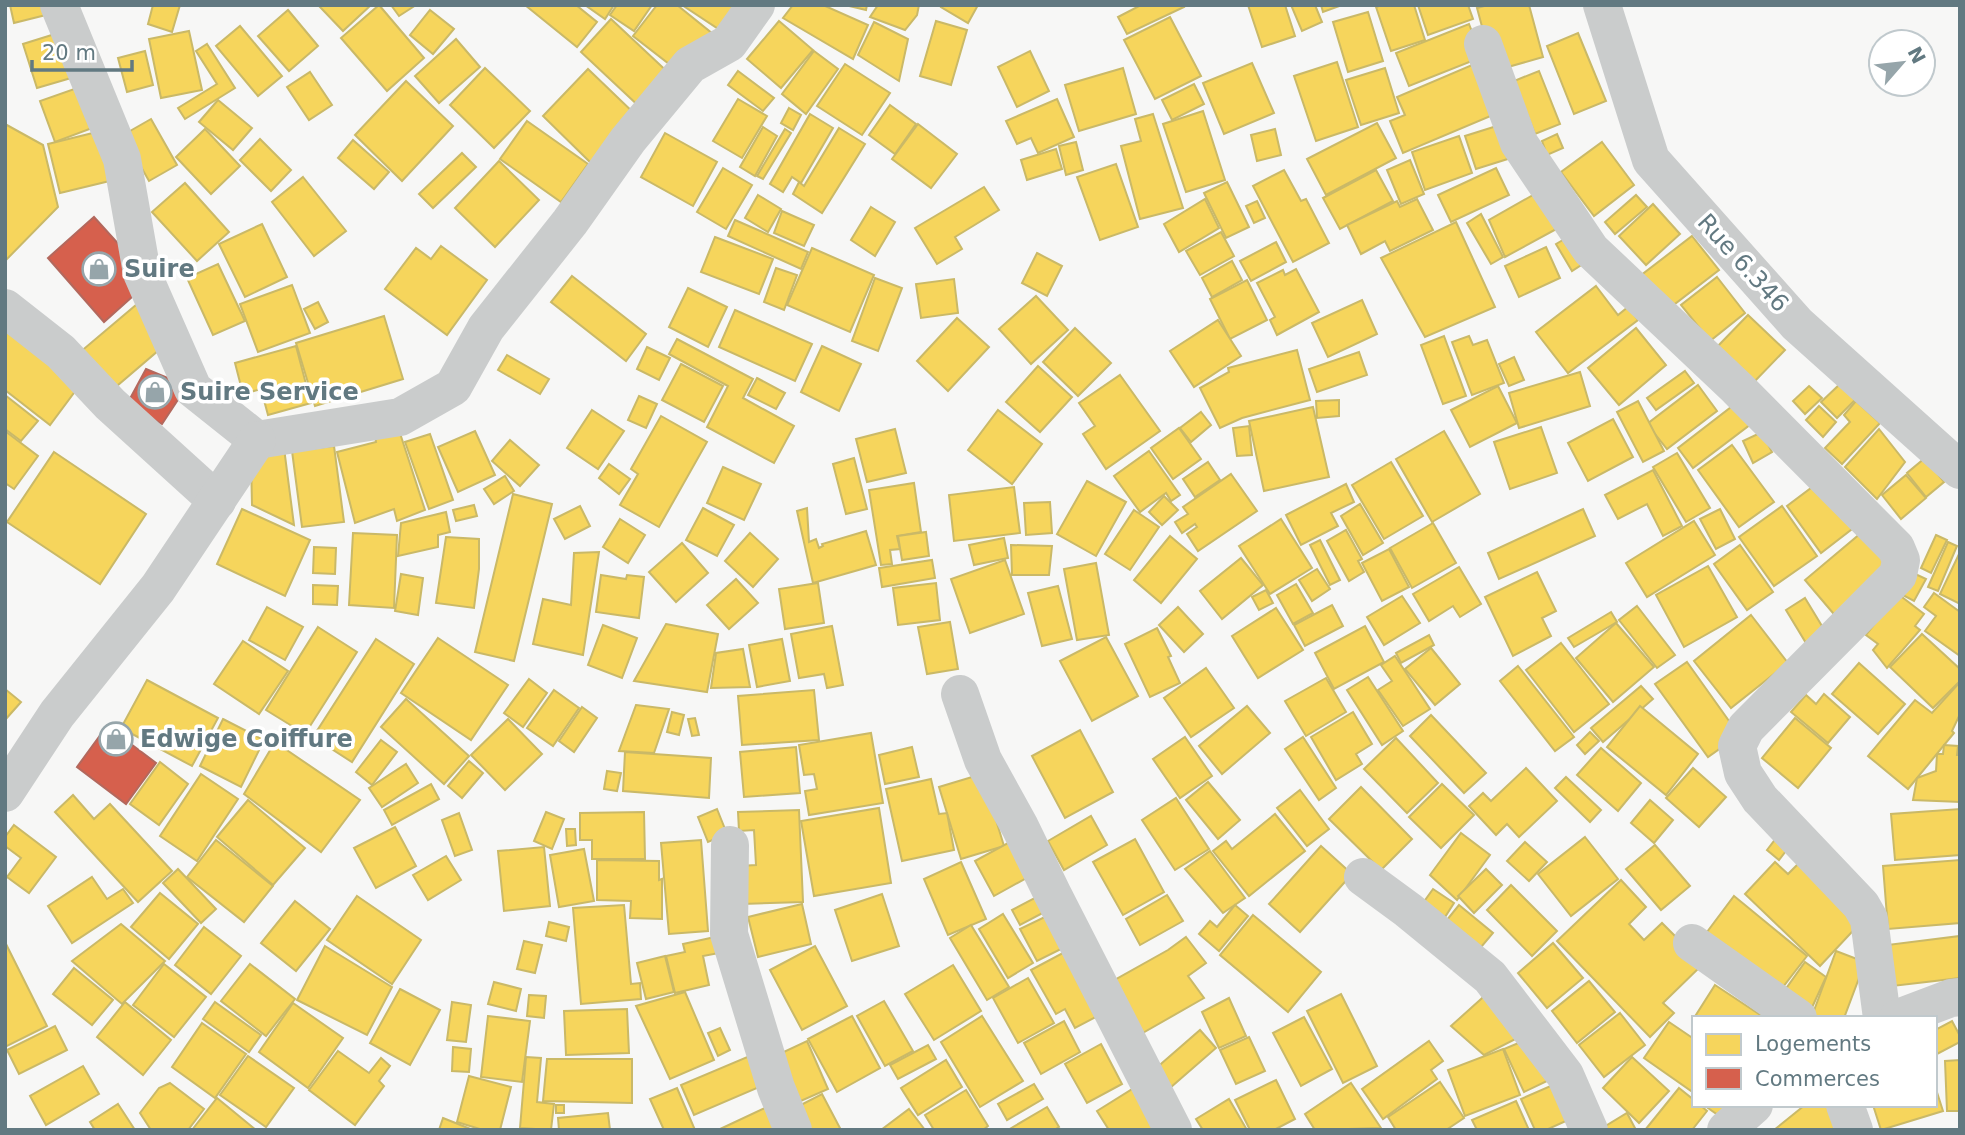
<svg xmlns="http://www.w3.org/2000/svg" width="1965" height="1135" font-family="'DejaVu Sans',sans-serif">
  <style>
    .homes { fill: #f6d55c; stroke: #cab967; stroke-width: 2 }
    .shops { fill: #d6604d; stroke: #b3685d; stroke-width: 2 }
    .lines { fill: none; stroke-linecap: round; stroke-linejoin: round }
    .minor { stroke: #cacccc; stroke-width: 38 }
    .labels { text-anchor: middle; stroke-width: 7; stroke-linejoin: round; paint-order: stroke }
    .street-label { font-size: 24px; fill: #627981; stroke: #fff }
    .poi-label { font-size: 24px; font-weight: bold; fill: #627981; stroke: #fff; text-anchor: start }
  </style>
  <rect width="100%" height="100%" fill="#f7f7f6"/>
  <g class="homes">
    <polygon points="10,5 44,5 46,15 14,23"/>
    <polygon points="153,5 180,5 172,32 148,24"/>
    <polygon points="322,5 371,5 343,31 320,7"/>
    <polygon points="379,5 424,58 387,91 341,38"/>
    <polygon points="391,5 416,5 399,16"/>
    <polygon points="525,5 576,5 597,22 577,47"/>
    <polygon points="585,5 614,5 605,19"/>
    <polygon points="617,5 652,5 634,31 610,15"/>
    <polygon points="657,5 677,5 713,34 682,74 633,36"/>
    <polygon points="682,5 740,5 723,32"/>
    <polygon points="793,5 823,5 868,25 853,59 783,18"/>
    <polygon points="845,5 867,5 866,10"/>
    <polygon points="878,5 919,5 917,15 905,30 870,17"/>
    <polygon points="942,5 978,5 968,23 941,7"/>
    <polygon points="1141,5 1183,5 1184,7 1127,34 1118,17"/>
    <polygon points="1248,5 1285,5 1295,36 1262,47"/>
    <polygon points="1291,5 1315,5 1322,22 1302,31"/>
    <polygon points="1321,5 1342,5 1323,12"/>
    <polygon points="1382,5 1414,5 1425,40 1391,51 1376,7"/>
    <polygon points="1418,5 1468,5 1473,19 1428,35"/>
    <polygon points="1488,5 1529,5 1543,57 1494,71 1477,8"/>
    <polygon points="288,10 318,46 289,71 258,36"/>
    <polygon points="430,10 454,29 433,54 410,35"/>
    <polygon points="1368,12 1383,61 1348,72 1333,22"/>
    <polygon points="1170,17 1201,76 1155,99 1124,40"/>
    <polygon points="611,19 673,77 643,110 581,52"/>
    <polygon points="779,21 813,50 781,88 747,59"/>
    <polygon points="936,21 967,30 951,85 920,76"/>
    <polygon points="874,22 908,39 899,81 858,55"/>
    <polygon points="1469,24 1482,57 1409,86 1396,53"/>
    <polygon points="240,26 282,76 258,96 216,46"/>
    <polygon points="189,31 202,90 161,98 149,39"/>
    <polygon points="58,33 71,78 37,88 23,44"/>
    <polygon points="1578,33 1606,101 1574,114 1547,46"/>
    <polygon points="456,39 480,67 439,103 415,76"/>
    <polygon points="207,44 235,88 185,119 178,108 217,84 196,51"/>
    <polygon points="145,51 153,85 127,92 118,58"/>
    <polygon points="814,51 838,69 806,114 782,94"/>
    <polygon points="1030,51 1049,91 1017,107 998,67"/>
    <polygon points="1337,62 1358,127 1316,141 1294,76"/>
    <polygon points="1252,63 1274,113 1224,134 1203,83"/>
    <polygon points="845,64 890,93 862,135 817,106"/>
    <polygon points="1472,65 1493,115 1403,153 1390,121 1405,115 1397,97"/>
    <polygon points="485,68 530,111 494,148 450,105"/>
    <polygon points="1123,68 1136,114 1079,131 1065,85"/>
    <polygon points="1385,68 1399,113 1361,125 1346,80"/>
    <polygon points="588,69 638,117 592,164 543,116"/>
    <polygon points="738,71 774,98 763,111 728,85"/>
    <polygon points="1539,71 1560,124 1535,134 1514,81"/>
    <polygon points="310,72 332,105 309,120 287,87"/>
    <polygon points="406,81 453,126 402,181 355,135"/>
    <polygon points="1194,84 1204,104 1172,120 1162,100"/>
    <polygon points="80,87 95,127 55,142 40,101"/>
    <polygon points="738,99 767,116 742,158 713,141"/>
    <polygon points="1057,99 1074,137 1038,153 1031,138 1017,144 1006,121"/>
    <polygon points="218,100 252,128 233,150 199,122"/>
    <polygon points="890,105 916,124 895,154 869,135"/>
    <polygon points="789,108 801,115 793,130 781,123"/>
    <polygon points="1203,111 1225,180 1186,192 1163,124"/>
    <polygon points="810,114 833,128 801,183 792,177 783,192 770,184"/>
    <polygon points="1153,114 1183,208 1140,219 1121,146 1141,141 1135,119"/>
    <polygon points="151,119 177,165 149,181 123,135"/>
    <polygon points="527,121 588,164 561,202 500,159"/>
    <polygon points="1377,123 1396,158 1326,195 1307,159"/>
    <polygon points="5,124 43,145 58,207 5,261"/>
    <polygon points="918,124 957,154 931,188 892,159"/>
    <polygon points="1503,124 1514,157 1476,169 1465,136"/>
    <polygon points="763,127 777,136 755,176 740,167"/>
    <polygon points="839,128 865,144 822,213 793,194 799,182 804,186"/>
    <polygon points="205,129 240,166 211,194 176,157"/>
    <polygon points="785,129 791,133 763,179 757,176"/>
    <polygon points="1275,129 1281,155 1257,161 1251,135"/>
    <polygon points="105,130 118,179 60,193 48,144"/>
    <polygon points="665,133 717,162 693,206 641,177"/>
    <polygon points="1557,134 1563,148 1547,155 1542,141"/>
    <polygon points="1459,136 1472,173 1425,190 1412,152"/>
    <polygon points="260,139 291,170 271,191 240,160"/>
    <polygon points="353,140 389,172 374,189 338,158"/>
    <polygon points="1076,142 1083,170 1066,175 1059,146"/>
    <polygon points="1602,142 1634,185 1594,216 1561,172"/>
    <polygon points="1056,149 1062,169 1027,180 1021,160"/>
    <polygon points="462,153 476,167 433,208 419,194"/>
    <polygon points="1410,160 1424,194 1401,204 1387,170"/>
    <polygon points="499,161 539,200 495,247 455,208"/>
    <polygon points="1116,164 1138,227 1100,240 1077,177"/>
    <polygon points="723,168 752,185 726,229 697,212"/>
    <polygon points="1496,168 1509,195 1451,222 1438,195"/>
    <polygon points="1284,170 1301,201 1306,199 1329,243 1293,262 1253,186"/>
    <polygon points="1376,170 1393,201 1340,229 1323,198"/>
    <polygon points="303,177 346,231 314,256 272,202"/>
    <polygon points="1227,182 1249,227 1226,238 1204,193"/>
    <polygon points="185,183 229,232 197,261 152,212"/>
    <polygon points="984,187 999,210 955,237 962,249 937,264 915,228"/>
    <polygon points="1540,191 1560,227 1505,257 1489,220"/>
    <polygon points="758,195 781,209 768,232 745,218"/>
    <polygon points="1636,195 1647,207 1615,234 1605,222"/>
    <polygon points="1205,199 1219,228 1179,252 1164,224"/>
    <polygon points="1417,199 1433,230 1390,251 1385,241 1361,254 1347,225 1397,201 1400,207"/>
    <polygon points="1257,201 1265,218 1254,223 1246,206"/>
    <polygon points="1653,204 1680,234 1646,265 1619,236"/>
    <polygon points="871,207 895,222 875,256 851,240"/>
    <polygon points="782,211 814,225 804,246 774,233"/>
    <polygon points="1481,214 1503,257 1491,264 1467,223"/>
    <polygon points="735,220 808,252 801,269 728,236"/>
    <polygon points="1456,222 1495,307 1425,337 1381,258"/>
    <polygon points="262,224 287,277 245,297 219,244"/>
    <polygon points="1221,232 1234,256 1200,275 1186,251"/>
    <polygon points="1573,234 1589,260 1572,271 1556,244"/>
    <polygon points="1692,236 1719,270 1667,310 1640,276"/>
    <polygon points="715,237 773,259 759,294 701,272"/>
    <polygon points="1276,242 1286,262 1251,281 1240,261"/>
    <polygon points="441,246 487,280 447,335 385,289 416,248 431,259"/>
    <polygon points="1546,247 1560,278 1519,297 1505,266"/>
    <polygon points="812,248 874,275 850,332 787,305"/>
    <polygon points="1037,253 1062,266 1047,296 1022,283"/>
    <polygon points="1232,261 1242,280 1212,297 1202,278"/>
    <polygon points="218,264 245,321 213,335 187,278"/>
    <polygon points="776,268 797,275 784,310 764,302"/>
    <polygon points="1296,269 1319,312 1277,335 1270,320 1275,317 1257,283 1283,270 1285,275"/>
    <polygon points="572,276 646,334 626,361 551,302"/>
    <polygon points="1717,277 1745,313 1710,341 1681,305"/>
    <polygon points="875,278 902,288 878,351 852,341"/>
    <polygon points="954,279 958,313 921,318 916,284"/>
    <polygon points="1247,280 1267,320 1230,339 1210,299"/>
    <polygon points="292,285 310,333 258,352 240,304"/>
    <polygon points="1596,286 1618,315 1628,307 1638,320 1568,373 1536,332"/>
    <polygon points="688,288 727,307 708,347 669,327"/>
    <polygon points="149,294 180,332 111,391 79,353"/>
    <polygon points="1036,296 1068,330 1031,364 999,329"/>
    <polygon points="1362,300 1377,334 1328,357 1312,323"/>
    <polygon points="318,302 328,322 315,329 304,309"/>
    <polygon points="735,310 812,344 795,381 719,347"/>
    <polygon points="1748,315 1785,350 1753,383 1716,348"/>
    <polygon points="384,316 403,379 315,406 296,343"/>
    <polygon points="957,318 989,347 948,391 917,361"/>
    <polygon points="1218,320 1241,356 1194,387 1170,351"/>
    <polygon points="1075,328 1111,363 1078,396 1043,362"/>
    <polygon points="1636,328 1666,365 1619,405 1588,368"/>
    <polygon points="5,329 82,382 50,425 5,390"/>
    <polygon points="1444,336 1466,396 1443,404 1421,345"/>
    <polygon points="1469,336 1473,345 1487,340 1504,383 1472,395 1452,342"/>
    <polygon points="677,339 753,379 743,398 794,426 774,463 707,427 728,386 669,354"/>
    <polygon points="296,346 311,403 268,415 261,389 243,394 235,363"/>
    <polygon points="822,346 861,364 839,411 801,392"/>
    <polygon points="647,347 670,358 659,380 637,369"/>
    <polygon points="1297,350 1310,400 1242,418 1220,428 1200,388 1229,372 1228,368"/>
    <polygon points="1359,352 1367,375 1317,392 1309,369"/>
    <polygon points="507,355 549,379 540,394 498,370"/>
    <polygon points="1514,357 1524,380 1509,386 1499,364"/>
    <polygon points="681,364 723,386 704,422 662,400"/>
    <polygon points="1038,366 1072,397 1040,432 1006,402"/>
    <polygon points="1685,371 1694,383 1656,410 1647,398"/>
    <polygon points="1580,372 1590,406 1519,428 1509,393"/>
    <polygon points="1120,375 1160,431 1106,469 1083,434 1095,426 1079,403"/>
    <polygon points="757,378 785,393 776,409 748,395"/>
    <polygon points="1840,384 1855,400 1837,418 1821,402"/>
    <polygon points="1698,385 1717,411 1667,449 1647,424"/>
    <polygon points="1498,386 1517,423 1470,447 1451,410"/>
    <polygon points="1809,386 1822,398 1805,414 1793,401"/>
    <polygon points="5,395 38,421 21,441 5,429"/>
    <polygon points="639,396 657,404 646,428 628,420"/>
    <polygon points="1339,400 1339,416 1317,418 1316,401"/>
    <polygon points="1638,401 1664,451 1643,462 1617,412"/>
    <polygon points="1739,401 1755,421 1693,468 1678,448"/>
    <polygon points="1856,401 1880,423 1842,464 1825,448 1850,422 1844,415"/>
    <polygon points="1819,406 1836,422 1823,437 1806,420"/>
    <polygon points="1313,407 1329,477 1264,491 1249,421"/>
    <polygon points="592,410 624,431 598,469 567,448"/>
    <polygon points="998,410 1042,444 1012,484 968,450"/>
    <polygon points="1201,412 1211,425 1191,442 1180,428"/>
    <polygon points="661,416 707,442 659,527 620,505 638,474 631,469"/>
    <polygon points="1613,419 1633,457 1588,481 1568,443"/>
    <polygon points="1249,426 1252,455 1237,456 1233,428"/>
    <polygon points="398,427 425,510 397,521 394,509 355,523 337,452 376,442 375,435"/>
    <polygon points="1541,427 1557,473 1510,489 1494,442"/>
    <polygon points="1179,428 1201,459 1173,479 1151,448"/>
    <polygon points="895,429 906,473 867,482 856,439"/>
    <polygon points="1879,429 1905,462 1877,499 1845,467"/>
    <polygon points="5,431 38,456 14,489 5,483"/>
    <polygon points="475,431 495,475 458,492 438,447"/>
    <polygon points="1444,431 1480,494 1432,522 1396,459"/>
    <polygon points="1762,432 1772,452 1753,463 1743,441"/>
    <polygon points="430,434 453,500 429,509 405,442"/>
    <polygon points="510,440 539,465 520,486 492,461"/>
    <polygon points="1732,445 1774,502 1739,527 1698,470"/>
    <polygon points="334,446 344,522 302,527 292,451"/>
    <polygon points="284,448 294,525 252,505 251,459"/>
    <polygon points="1149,451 1180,495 1171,501 1166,493 1140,512 1114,476"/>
    <polygon points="54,452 146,514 100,584 7,522"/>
    <polygon points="1677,453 1710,508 1686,522 1653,467"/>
    <polygon points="854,458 867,509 846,514 833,464"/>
    <polygon points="1925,458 1944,482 1926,497 1907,473"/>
    <polygon points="1208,462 1220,480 1195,497 1183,479"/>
    <polygon points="1391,462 1423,516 1384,539 1352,485"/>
    <polygon points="609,464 630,479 619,494 599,478"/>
    <polygon points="723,467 761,484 744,520 707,503"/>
    <polygon points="1653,470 1682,526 1663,536 1647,504 1618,519 1605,495"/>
    <polygon points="1231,474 1257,511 1198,551 1187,534 1197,527 1195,524 1182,533 1175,522 1188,514 1183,507"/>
    <polygon points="1906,475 1926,498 1901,519 1882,495"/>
    <polygon points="505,476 514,491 494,504 484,489"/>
    <polygon points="1823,479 1856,526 1821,553 1787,506"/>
    <polygon points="1087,481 1126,502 1096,556 1057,534"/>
    <polygon points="914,483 921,532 897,536 900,549 890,550 892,564 881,565 869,490"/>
    <polygon points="1346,484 1354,502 1331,513 1338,526 1301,545 1286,515"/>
    <polygon points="1014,487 1020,533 954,541 949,495"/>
    <polygon points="513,494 552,504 514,661 475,652"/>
    <polygon points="1164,496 1178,510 1162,525 1149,512"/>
    <polygon points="1050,502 1052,533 1026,535 1024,503"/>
    <polygon points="1360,504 1383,543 1363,555 1341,516"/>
    <polygon points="474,505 477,516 456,521 453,510"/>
    <polygon points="580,506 590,526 565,539 554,519"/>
    <polygon points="1782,506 1817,556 1774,586 1739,537"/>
    <polygon points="703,508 734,525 717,556 686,540"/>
    <polygon points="807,508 809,542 816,539 819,548 823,546 822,544 866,531 876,565 813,583 797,511"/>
    <polygon points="242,509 310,540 285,596 217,564"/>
    <polygon points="1583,509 1595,536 1499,579 1488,553"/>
    <polygon points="1720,509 1735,539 1716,549 1700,519"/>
    <polygon points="1134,510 1159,527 1130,570 1105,554"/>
    <polygon points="446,512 450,532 438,535 438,547 398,556 401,523"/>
    <polygon points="620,519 645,535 628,563 603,547"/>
    <polygon points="1281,519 1312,568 1270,594 1239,546"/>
    <polygon points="1694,521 1715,555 1647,597 1626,563"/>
    <polygon points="1433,523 1456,563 1412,588 1390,548"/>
    <polygon points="1867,528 1893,559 1838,619 1805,580"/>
    <polygon points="1346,530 1362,559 1358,561 1364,572 1349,581 1327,541"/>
    <polygon points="926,532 929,556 902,560 898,536"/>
    <polygon points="353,533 397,535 394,608 349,605"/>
    <polygon points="750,533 778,559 753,587 725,561"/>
    <polygon points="1936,535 1947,540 1931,573 1921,568"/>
    <polygon points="1170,536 1197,559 1161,603 1134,580"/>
    <polygon points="446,537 479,539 479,569 474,608 436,603"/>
    <polygon points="1004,538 1008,558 974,565 969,545"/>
    <polygon points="1320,540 1340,580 1330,585 1310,545"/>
    <polygon points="1948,542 1957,546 1938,591 1928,587"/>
    <polygon points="682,543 708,573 676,602 649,572"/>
    <polygon points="1011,545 1052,546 1049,575 1012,575"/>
    <polygon points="1740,545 1773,592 1747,610 1714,564"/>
    <polygon points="314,547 336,548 335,574 313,573"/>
    <polygon points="1389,549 1409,587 1382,601 1362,563"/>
    <polygon points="599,552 583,655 533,644 543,599 571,605 574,553"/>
    <polygon points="1960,552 1960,604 1940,594"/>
    <polygon points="1241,558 1263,585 1222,619 1200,591"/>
    <polygon points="932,560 935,578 882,587 879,568"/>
    <polygon points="1005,560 1024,614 970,633 951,579"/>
    <polygon points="1096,563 1109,635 1077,640 1064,569"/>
    <polygon points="1708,566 1737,617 1684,647 1656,595"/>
    <polygon points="1459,567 1481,604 1460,617 1453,606 1429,621 1413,594"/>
    <polygon points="1317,569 1330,589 1312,601 1299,580"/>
    <polygon points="1537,572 1556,611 1542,618 1551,636 1513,656 1485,597"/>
    <polygon points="1911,572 1926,579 1914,601 1899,593"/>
    <polygon points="401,574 423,578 418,615 395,611"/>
    <polygon points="601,575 626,579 627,575 644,577 639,618 596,612"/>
    <polygon points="736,579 758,603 729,629 707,605"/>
    <polygon points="818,583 824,623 785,629 779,589"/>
    <polygon points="936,583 940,620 898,625 893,588"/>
    <polygon points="1296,584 1313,613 1293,624 1277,595"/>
    <polygon points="313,585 338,586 337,605 313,604"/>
    <polygon points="1058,586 1072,639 1042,646 1028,593"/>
    <polygon points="1266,590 1273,603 1259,610 1252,597"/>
    <polygon points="1934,593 1960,612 1960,656 1925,631 1936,616 1924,607"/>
    <polygon points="1898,594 1924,614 1915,626 1920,630 1887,668 1873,650 1878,644 1866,635"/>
    <polygon points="1402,596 1420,623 1384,645 1367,617"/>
    <polygon points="1805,598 1825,631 1806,643 1786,610"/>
    <polygon points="1332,605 1343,626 1305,646 1294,625"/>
    <polygon points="1637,606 1675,655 1657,668 1619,620"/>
    <polygon points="267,607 303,627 285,660 249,640"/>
    <polygon points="1178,607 1203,634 1184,652 1159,625"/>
    <polygon points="1276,608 1303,650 1258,678 1232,636"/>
    <polygon points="1611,612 1617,622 1574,647 1568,638"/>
    <polygon points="1751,615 1788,663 1731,708 1694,661"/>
    <polygon points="950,622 958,669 927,674 918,627"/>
    <polygon points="1616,623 1654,667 1613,702 1576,658"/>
    <polygon points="666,624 718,634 707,692 634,681"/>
    <polygon points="603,625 637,638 622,678 588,665"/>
    <polygon points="832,626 843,685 827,688 824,674 799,678 791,634"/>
    <polygon points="1365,626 1384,662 1334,689 1315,653"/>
    <polygon points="318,627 357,652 305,734 266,710"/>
    <polygon points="1157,628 1171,656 1168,657 1180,683 1150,697 1125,644"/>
    <polygon points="1922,634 1960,669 1960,681 1933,708 1890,667"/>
    <polygon points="1429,635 1434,645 1401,663 1396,653"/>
    <polygon points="1106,637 1138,696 1092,721 1060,661"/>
    <polygon points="438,638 508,685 471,740 401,693"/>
    <polygon points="376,639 414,664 352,762 313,737"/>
    <polygon points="782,639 790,681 757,687 749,645"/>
    <polygon points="243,641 288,671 259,714 214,684"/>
    <polygon points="1561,643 1609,704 1574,732 1526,670"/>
    <polygon points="1431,648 1460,684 1435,705 1405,669"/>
    <polygon points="743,649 750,687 711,688 716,653"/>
    <polygon points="1395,656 1430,709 1403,726 1378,690 1392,681 1381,665"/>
    <polygon points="1687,662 1739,735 1708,757 1655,684"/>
    <polygon points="1859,663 1905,704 1878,734 1832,694"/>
    <polygon points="1518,666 1574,737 1555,751 1500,681"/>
    <polygon points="1206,668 1234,708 1191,737 1164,698"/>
    <polygon points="1368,677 1403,731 1382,745 1347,690"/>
    <polygon points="1326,678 1346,712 1306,736 1285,701"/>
    <polygon points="529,679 547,693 523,727 504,713"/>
    <polygon points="147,680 218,718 192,766 121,728"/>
    <polygon points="1960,682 1960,714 1952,731 1954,733 1908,789 1868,756 1915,700 1932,713"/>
    <polygon points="1641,686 1653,699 1603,742 1591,728"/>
    <polygon points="5,689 21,702 5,720"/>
    <polygon points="554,690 579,708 553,746 527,728"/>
    <polygon points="814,690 819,740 742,745 738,696"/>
    <polygon points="1824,694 1850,717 1828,743 1791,712 1806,695 1816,704"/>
    <polygon points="406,699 469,756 444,784 381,727"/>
    <polygon points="636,705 669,709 654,753 619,751"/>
    <polygon points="1247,706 1270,733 1222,774 1199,746"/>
    <polygon points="1640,706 1698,754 1666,795 1607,747"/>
    <polygon points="582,707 597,718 574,752 559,741"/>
    <polygon points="672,712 684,715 679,735 667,732"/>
    <polygon points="1353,712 1372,744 1356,754 1362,764 1336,780 1311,737"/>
    <polygon points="1431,715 1486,773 1464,793 1410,736"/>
    <polygon points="695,718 699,735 692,736 688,719"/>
    <polygon points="1795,718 1831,748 1798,788 1762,758"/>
    <polygon points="223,719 264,740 241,787 200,766"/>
    <polygon points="508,719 542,754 505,790 471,755"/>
    <polygon points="1080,730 1113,792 1065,818 1032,756"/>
    <polygon points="1590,732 1599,741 1585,754 1577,745"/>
    <polygon points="871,733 883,803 809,815 805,791 817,789 814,774 804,775 799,745"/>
    <polygon points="1185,737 1212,776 1180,798 1153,759"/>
    <polygon points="1303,737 1336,788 1319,800 1285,749"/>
    <polygon points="1396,738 1438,783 1407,813 1364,769"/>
    <polygon points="381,740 397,752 372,785 356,772"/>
    <polygon points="275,742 360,800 321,852 244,794"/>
    <polygon points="1944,745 1958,746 1957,755 1960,755 1960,802 1913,800 1917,778 1936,771 1937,754 1943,754"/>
    <polygon points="796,747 800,793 744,797 740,752"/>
    <polygon points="912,747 919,777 885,784 879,755"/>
    <polygon points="1601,748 1641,783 1618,811 1577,775"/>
    <polygon points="625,752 711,758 709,798 623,791"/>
    <polygon points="469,761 483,773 462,798 448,786"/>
    <polygon points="160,762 188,784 159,825 130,804"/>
    <polygon points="406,764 418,783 382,807 369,788"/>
    <polygon points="1526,768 1557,801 1519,837 1507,824 1496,835 1469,806 1483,793 1491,801"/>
    <polygon points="1693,768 1726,797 1699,827 1666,798"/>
    <polygon points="607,771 621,773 617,791 604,789"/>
    <polygon points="201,774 238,799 197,861 160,836"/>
    <polygon points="982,774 1004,846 961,859 939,787"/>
    <polygon points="1566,777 1601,810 1590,822 1555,788"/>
    <polygon points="931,779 939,814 947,813 954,850 902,861 886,789"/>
    <polygon points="1208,782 1240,820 1218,839 1186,800"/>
    <polygon points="431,784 439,799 392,825 384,810"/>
    <polygon points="1442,784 1474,815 1441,848 1409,817"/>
    <polygon points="1361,787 1412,839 1381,870 1329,819"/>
    <polygon points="1300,790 1329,829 1307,846 1277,808"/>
    <polygon points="73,795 94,819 110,804 172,871 138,902 55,812"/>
    <polygon points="1176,798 1209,849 1175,870 1142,820"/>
    <polygon points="248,800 305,848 273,885 217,837"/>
    <polygon points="1650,800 1673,820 1654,843 1631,823"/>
    <polygon points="879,808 891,883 814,896 801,821"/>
    <polygon points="717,809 727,834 708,842 698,817"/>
    <polygon points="1960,809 1960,855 1895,860 1891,814"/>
    <polygon points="799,810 803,902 742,904 740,866 756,865 754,830 739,831 738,812"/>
    <polygon points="546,812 564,819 552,849 534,841"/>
    <polygon points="644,812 645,859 592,859 592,840 580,840 580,813"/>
    <polygon points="459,813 472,850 455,856 442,820"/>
    <polygon points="1275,814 1305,851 1249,896 1213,851 1226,841 1232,849"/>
    <polygon points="1091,816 1107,845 1064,870 1048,841"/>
    <polygon points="14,825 56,857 29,893 7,877 21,858 5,846 5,837"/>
    <polygon points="395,827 416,866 376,888 354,848"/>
    <polygon points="566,829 575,829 576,845 567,846"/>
    <polygon points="1461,833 1490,855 1457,900 1430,875"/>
    <polygon points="1780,833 1792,843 1779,860 1767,850"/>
    <polygon points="1021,836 1039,871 994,896 975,861"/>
    <polygon points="1585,837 1618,879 1571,916 1538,874"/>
    <polygon points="1135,839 1164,892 1123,915 1093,862"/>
    <polygon points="216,840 273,886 244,922 187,877"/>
    <polygon points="701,840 708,931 669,934 661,843"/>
    <polygon points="1525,842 1547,862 1529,881 1507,861"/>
    <polygon points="1655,845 1690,886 1661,910 1626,869"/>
    <polygon points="1321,846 1352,874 1300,932 1269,904"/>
    <polygon points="544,847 550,906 504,911 498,851"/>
    <polygon points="584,849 594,901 559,907 550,855"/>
    <polygon points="1210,851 1245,898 1223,913 1185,869"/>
    <polygon points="446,856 461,880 428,900 413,875"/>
    <polygon points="597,860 659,861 659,880 662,879 662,919 630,918 631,901 597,900"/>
    <polygon points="1802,860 1864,919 1820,966 1745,894 1775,862 1788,874"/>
    <polygon points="1960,860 1960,923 1888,929 1883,866"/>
    <polygon points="961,862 986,919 948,935 924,879"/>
    <polygon points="178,869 216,909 201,923 163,883"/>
    <polygon points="1486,869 1502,885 1474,913 1458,896"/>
    <polygon points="92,877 107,899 123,889 133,903 72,943 48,906"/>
    <polygon points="1621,880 1646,907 1629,924 1644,940 1662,923 1703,964 1663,1003 1674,1013 1650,1037 1557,941"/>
    <polygon points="1511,885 1557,931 1532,956 1487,910"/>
    <polygon points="1433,889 1454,903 1445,917 1423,903"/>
    <polygon points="1046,892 1054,907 1020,925 1012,910"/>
    <polygon points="160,893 198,924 169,959 131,927"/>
    <polygon points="882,894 899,946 852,961 835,910"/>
    <polygon points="1167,895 1183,921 1140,945 1126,919"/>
    <polygon points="357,896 421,940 392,984 327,940"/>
    <polygon points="1734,896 1807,956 1779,992 1704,936"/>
    <polygon points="295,901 330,929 296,971 261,943"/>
    <polygon points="802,904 811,944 758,957 748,917"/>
    <polygon points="624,905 631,984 640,983 641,999 581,1004 573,908"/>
    <polygon points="1235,905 1248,916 1219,951 1199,934 1210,921 1217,927"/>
    <polygon points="1459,905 1493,933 1476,953 1442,926"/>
    <polygon points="1055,912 1071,944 1037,961 1020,929"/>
    <polygon points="1003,914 1033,963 1008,978 979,929"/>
    <polygon points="1253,915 1321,972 1288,1012 1220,955"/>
    <polygon points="549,922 569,927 566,941 546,936"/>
    <polygon points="121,924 165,961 122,1004 72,961"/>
    <polygon points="971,925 1009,987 987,1000 950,938"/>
    <polygon points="204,927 241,956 211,994 175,965"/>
    <polygon points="1960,936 1960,978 1884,987 1879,946"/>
    <polygon points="715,937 719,953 703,956 709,985 675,993 666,956 685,952 683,944"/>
    <polygon points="1186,937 1206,963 1188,976 1204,998 1134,1038 1104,986 1168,950"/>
    <polygon points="524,941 542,945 535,973 517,969"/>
    <polygon points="5,942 47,1026 5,1047"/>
    <polygon points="1553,943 1583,978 1547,1008 1518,973"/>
    <polygon points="325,946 392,987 367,1035 297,1000"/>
    <polygon points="815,946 847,1006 802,1030 770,970"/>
    <polygon points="1074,947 1109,1010 1075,1028 1065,1009 1056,1014 1031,970"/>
    <polygon points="1836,951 1865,962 1844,1018 1815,1018 1812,1016"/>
    <polygon points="665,956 674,992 646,999 637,963"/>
    <polygon points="1805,962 1826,977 1809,1014 1780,997"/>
    <polygon points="164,964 206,997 174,1037 133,1005"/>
    <polygon points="250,964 295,999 266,1036 221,1001"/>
    <polygon points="953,965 981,1011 934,1040 905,994"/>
    <polygon points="74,968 113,1000 92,1025 53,994"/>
    <polygon points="1028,978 1054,1023 1018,1043 993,998"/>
    <polygon points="1589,981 1615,1012 1577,1043 1552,1011"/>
    <polygon points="494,982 521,989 516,1011 488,1004"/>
    <polygon points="1715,985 1765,1018 1694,1018"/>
    <polygon points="400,989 440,1010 410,1065 370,1043"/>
    <polygon points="1490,991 1527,1033 1484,1055 1451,1026"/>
    <polygon points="685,992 714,1060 670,1079 636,1006"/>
    <polygon points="1341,994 1377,1066 1343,1083 1307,1011"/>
    <polygon points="529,995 546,996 544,1018 527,1016"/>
    <polygon points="1229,998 1246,1036 1219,1048 1202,1012"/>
    <polygon points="884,1001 913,1051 885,1066 857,1016"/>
    <polygon points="125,1002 171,1040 143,1075 97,1037"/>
    <polygon points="215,1002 261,1035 249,1052 203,1019"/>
    <polygon points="452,1002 471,1005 466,1042 447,1040"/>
    <polygon points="293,1003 343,1038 308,1088 259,1052"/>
    <polygon points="627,1009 629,1053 566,1055 564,1011"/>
    <polygon points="1620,1013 1645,1045 1604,1077 1579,1045"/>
    <polygon points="488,1016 530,1021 522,1082 481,1077"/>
    <polygon points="852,1016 880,1068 837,1092 808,1039"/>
    <polygon points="982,1016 1023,1081 980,1107 941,1042"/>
    <polygon points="1304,1017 1332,1069 1301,1086 1273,1033"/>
    <polygon points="1064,1021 1080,1052 1041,1074 1024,1043"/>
    <polygon points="1952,1021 1960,1036 1960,1042 1935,1055 1935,1030"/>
    <polygon points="1669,1022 1694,1039 1694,1093 1644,1058"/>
    <polygon points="202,1023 246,1054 215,1098 172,1067"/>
    <polygon points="55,1026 67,1050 19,1074 7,1050"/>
    <polygon points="720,1028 730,1050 718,1056 708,1033"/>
    <polygon points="1200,1030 1216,1048 1163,1094 1147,1076"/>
    <polygon points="1249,1037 1265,1071 1236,1084 1220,1050"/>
    <polygon points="1528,1039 1547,1081 1524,1092 1504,1049"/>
    <polygon points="807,1041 828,1089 794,1104 773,1057"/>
    <polygon points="1429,1041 1443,1061 1431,1070 1437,1079 1383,1119 1362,1089"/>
    <polygon points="1101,1044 1122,1084 1087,1103 1065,1064"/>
    <polygon points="928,1045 936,1059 898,1079 890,1065"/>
    <polygon points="453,1047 471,1049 469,1072 452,1071"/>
    <polygon points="1503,1049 1520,1095 1465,1116 1448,1070"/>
    <polygon points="338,1051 369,1073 381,1058 390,1066 379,1081 384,1086 355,1125 309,1090"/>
    <polygon points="752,1055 764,1085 694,1115 681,1085"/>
    <polygon points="248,1056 294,1088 266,1127 220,1095"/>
    <polygon points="526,1057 541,1058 537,1102 554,1104 551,1130 520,1128"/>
    <polygon points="1632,1057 1669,1091 1639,1123 1603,1088"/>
    <polygon points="547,1059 632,1059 632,1103 543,1101"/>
    <polygon points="946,1060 962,1087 918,1115 901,1088"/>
    <polygon points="1960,1060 1960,1111 1947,1111 1945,1061"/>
    <polygon points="83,1066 99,1094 46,1125 30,1096"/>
    <polygon points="469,1076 511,1087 500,1130 483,1130 457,1122"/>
    <polygon points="1276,1080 1295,1119 1274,1130 1250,1130 1235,1100"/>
    <polygon points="1562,1081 1577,1116 1546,1130 1535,1130 1521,1099"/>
    <polygon points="1440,1082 1464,1118 1446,1130 1396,1130 1388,1117"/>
    <polygon points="170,1083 204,1109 188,1130 151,1130 140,1113 159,1088"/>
    <polygon points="1351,1083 1381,1128 1315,1130 1305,1114"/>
    <polygon points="1034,1084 1043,1099 1007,1120 998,1104"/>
    <polygon points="1935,1086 1943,1111 1881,1130 1873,1105 1935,1105"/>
    <polygon points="677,1088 695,1130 664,1130 650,1099"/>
    <polygon points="1134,1088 1160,1130 1109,1130 1097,1111"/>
    <polygon points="1679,1088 1694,1100 1694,1105 1700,1105 1707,1111 1692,1130 1645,1130"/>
    <polygon points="966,1090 988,1126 983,1130 934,1130 925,1115"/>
    <polygon points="822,1094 841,1130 804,1130 793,1109"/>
    <polygon points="217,1098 256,1130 192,1130"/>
    <polygon points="1229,1099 1247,1130 1203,1130 1196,1119"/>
    <polygon points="1516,1101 1529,1130 1477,1130 1472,1120"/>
    <polygon points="118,1104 135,1130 95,1130 90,1122"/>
    <rect x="556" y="1105" width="8" height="8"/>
    <polygon points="1710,1105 1735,1105 1725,1120 1708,1108"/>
    <polygon points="1805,1105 1834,1105 1847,1130 1774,1130"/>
    <polygon points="767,1107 778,1130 718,1130"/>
    <polygon points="1047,1107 1059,1127 1054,1130 1008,1130"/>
    <polygon points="909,1109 925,1130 881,1130"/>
    <polygon points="608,1113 610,1130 559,1130 558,1118"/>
    <polygon points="1627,1113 1636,1130 1599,1130"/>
    <polygon points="443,1118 473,1130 439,1130"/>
  </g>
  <g class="shops">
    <polygon points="94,217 151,280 104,322 48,258"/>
    <polygon points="146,369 187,386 162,424 126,406"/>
    <polygon points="107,726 156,763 126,804 77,767"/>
  </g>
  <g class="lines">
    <g class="minor">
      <polyline points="59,5 122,159 142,273 193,389 257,440 400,417 453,387 486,328 570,222 628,140 690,65 729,43 756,5"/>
      <polyline points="1602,5 1651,160 1797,324 1960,470"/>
      <polyline points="1483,44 1519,143 1591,250 1737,388 1896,548 1901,560 1898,575 1746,728 1737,746 1743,773 1760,799 1861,905 1869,919 1882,1018"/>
      <polyline points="5,308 61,352 110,404 217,501"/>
      <polyline points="960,694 983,760 1020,827 1052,893 1173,1130"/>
      <polyline points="5,793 57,714 158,588 257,440"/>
      <polyline points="730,845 729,934 776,1088 793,1130"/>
      <polyline points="1363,877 1408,910 1490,977 1565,1075 1589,1130"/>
      <polyline points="1692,943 1798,1018"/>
      <polyline points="1898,1018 1951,998 1960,997"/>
      <polyline points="1845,1105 1854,1130"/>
      <polyline points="1726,1130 1754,1105"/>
    </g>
  </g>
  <defs>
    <symbol id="shop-ring" viewBox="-11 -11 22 22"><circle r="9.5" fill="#fff" stroke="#96a5aa" stroke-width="1.5"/><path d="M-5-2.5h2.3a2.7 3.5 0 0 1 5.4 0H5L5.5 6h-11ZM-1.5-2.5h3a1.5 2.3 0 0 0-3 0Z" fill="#96a5aa"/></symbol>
  </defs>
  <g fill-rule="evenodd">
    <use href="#shop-ring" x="80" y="250" width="38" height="38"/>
    <use href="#shop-ring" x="136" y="373" width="38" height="38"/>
    <use href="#shop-ring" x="97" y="720" width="38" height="38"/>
  </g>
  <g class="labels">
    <g class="street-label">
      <text transform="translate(1743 263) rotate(48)" y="8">Rue 6.346</text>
    </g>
    <g class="poi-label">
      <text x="124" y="277">Suire</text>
      <text x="180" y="400">Suire Service</text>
      <text x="140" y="747">Edwige Coiffure</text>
    </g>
  </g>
  <rect width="1965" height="1135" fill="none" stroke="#627981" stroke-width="14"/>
  <rect x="1692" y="1016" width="245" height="91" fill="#ffffff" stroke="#c0c9cd" stroke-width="2"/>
  <rect x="1706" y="1034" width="35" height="21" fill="#f6d55c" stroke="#c0c9cd" stroke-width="2"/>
  <text x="1755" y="1051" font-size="21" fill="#627981">Logements</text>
  <rect x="1706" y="1068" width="35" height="21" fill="#d6604d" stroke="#c0c9cd" stroke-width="2"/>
  <text x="1755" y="1086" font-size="21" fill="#627981">Commerces</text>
  <g transform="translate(1902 63) rotate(62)"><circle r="33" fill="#ffffff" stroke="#c0c9cd" stroke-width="2"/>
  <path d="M0-5L12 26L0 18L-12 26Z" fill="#96a5aa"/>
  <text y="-10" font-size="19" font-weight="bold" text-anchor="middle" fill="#627981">N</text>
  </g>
  <path d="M32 60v10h100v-10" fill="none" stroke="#627981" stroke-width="3.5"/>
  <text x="42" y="60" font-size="21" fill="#627981" stroke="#ffffff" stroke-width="5" paint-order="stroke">20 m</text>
</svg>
